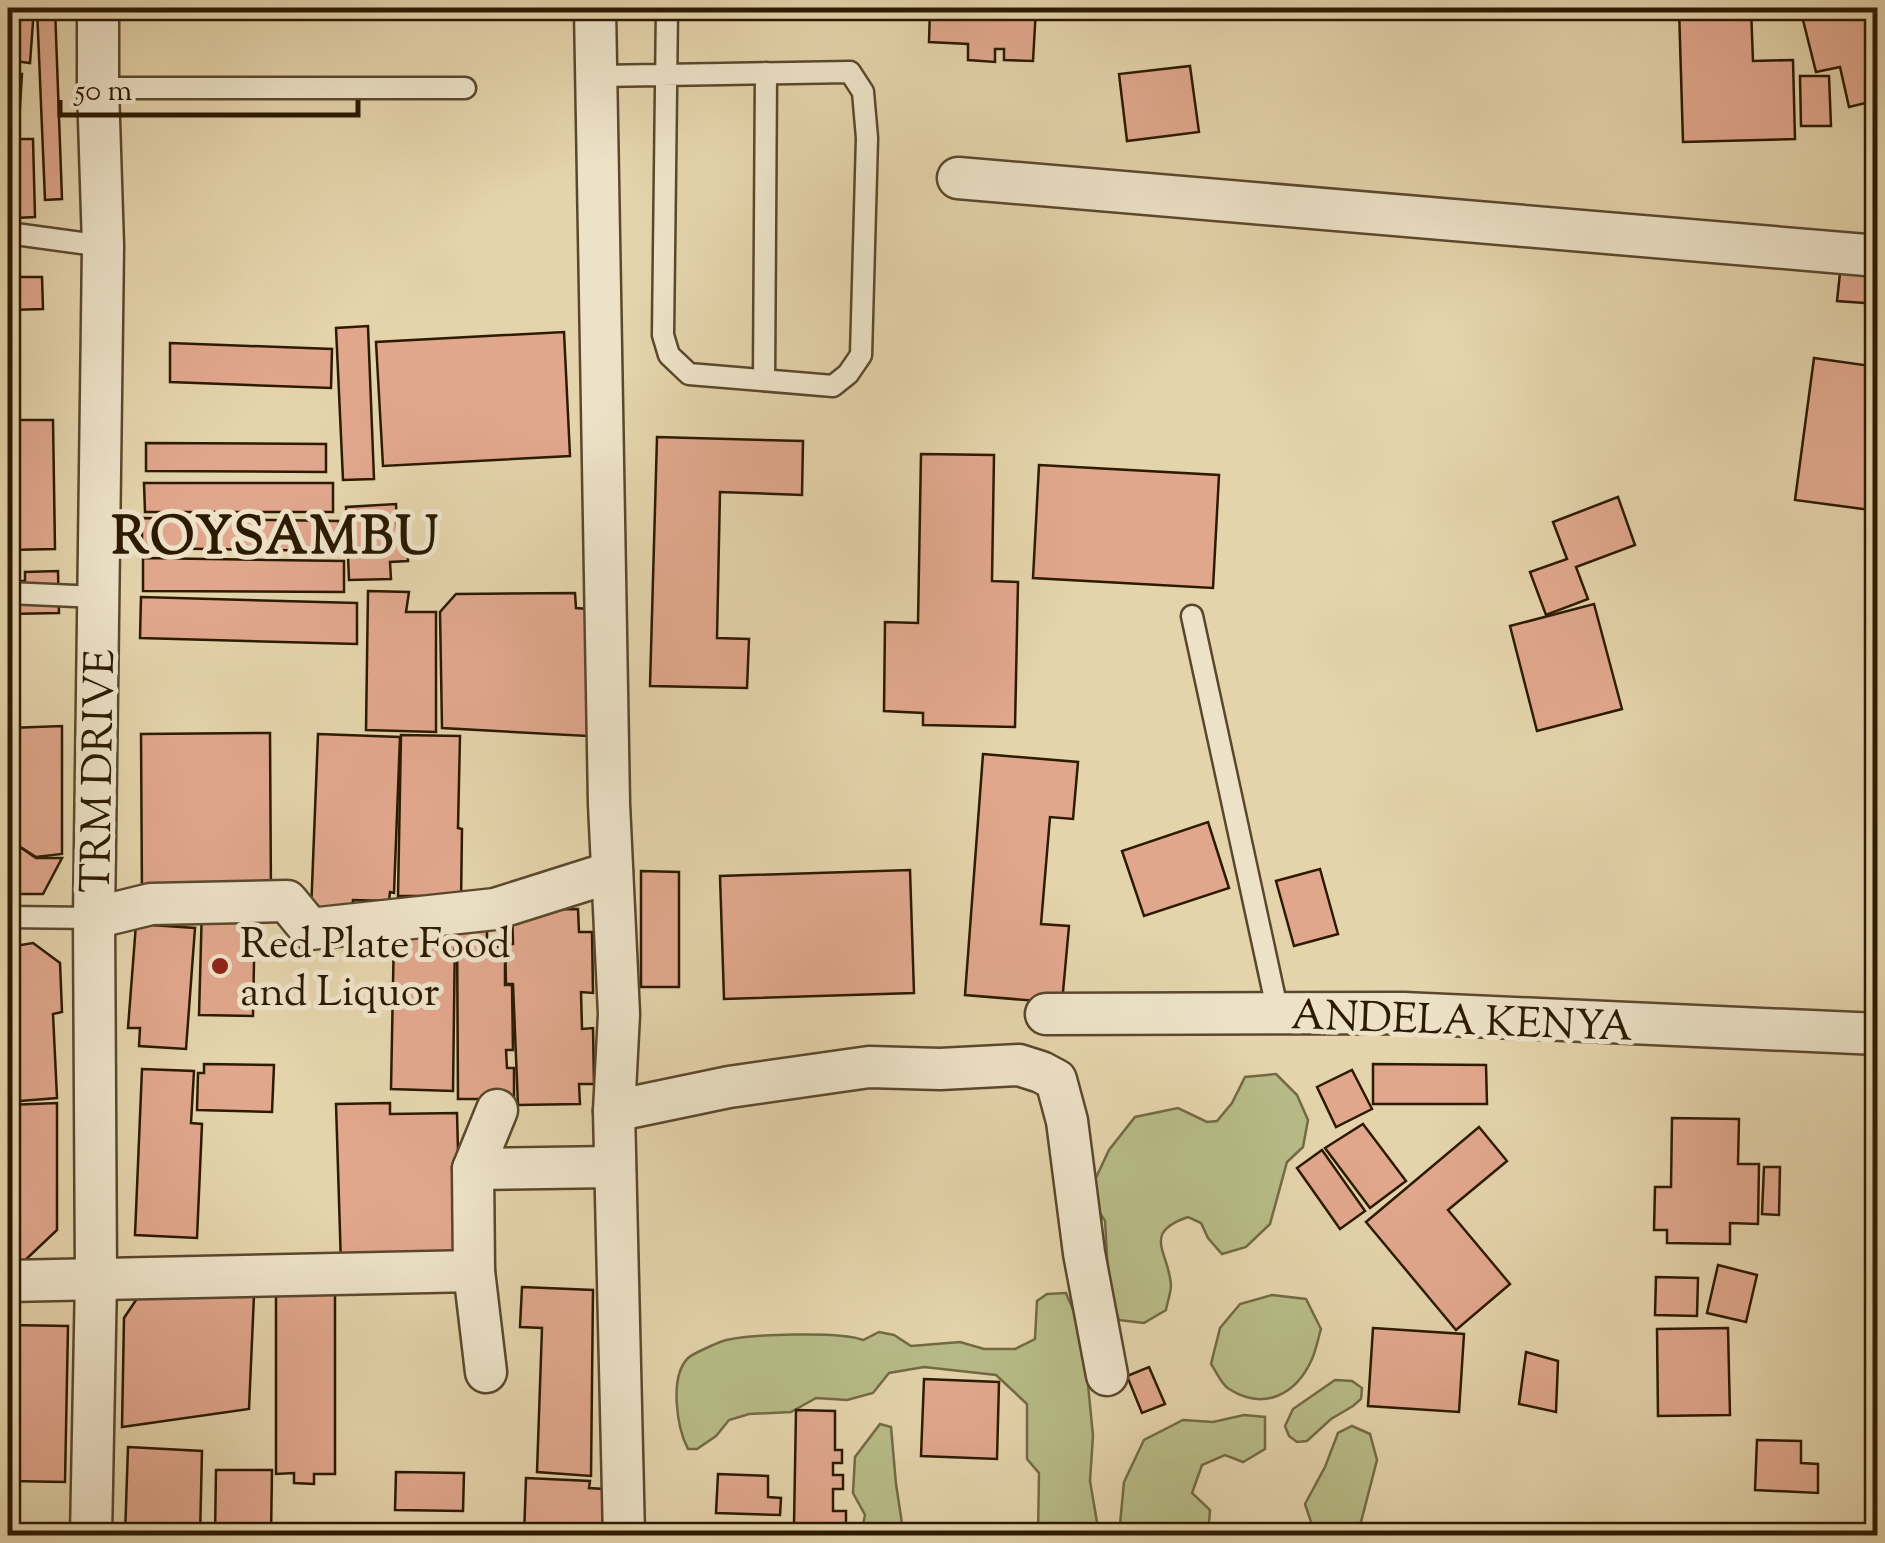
<svg xmlns="http://www.w3.org/2000/svg" width="1885" height="1543" font-family="'Sorts Mill Goudy',serif">
  <style>
    .green { fill: #b7bb87; stroke: #726a44; stroke-width: 2.5 }
    .building { fill: #e1a78d; stroke: #2c1a01; stroke-width: 2.5 }
    .lines { fill: none; stroke-linecap: round; stroke-linejoin: round }
    .service-casing { stroke: #5a482c; stroke-width: 25 }
    .minor-casing { stroke: #5a482c; stroke-width: 45 }
    .service { stroke: #ede2c8; stroke-width: 20 }
    .minor { stroke: #ede2c8; stroke-width: 40 }
    .poi-dot { fill: #8f2418; stroke: #ede2c8; stroke-width: 4 }
    .labels { text-anchor: middle; stroke-width: 10; stroke-linejoin: round; paint-order: stroke }
    .street-label { font-size: 42px; fill: #2c1a01; stroke: #ede2c8 }
    .poi-label { font-size: 42px; fill: #2c1a01; stroke: #ede2c8; text-anchor: start }
    .district-label { font-size: 52px; font-weight: bold; letter-spacing: 2.5px; fill: #2c1a01; stroke: #ede2c8 }
  </style>
  <rect width="100%" height="100%" fill="#e4d3ab"/>
  <filter id="stains"><feTurbulence type="fractalNoise" baseFrequency=".002" numOctaves="4"/><feColorMatrix values="0 0 0 0 .2 0 0 0 0 .09 0 0 0 0 .02 0 0 0 .5 -.17"/></filter>
  <radialGradient id="worn" r=".72"><stop offset=".6" stop-color="#630" stop-opacity="0"/><stop offset="1" stop-color="#630" stop-opacity=".3"/></radialGradient>
  <g class="green">
    <path d="M1276 1074 1297 1095 1308 1120 1303 1147 1287 1162 1270 1224 1246 1247 1222 1254 1208 1238 1201 1223 1188 1217C1141 1233 1169 1252 1171 1285 1171 1293 1167 1303 1166 1310L1144 1323 1119 1320 1109 1290 1105 1221 1098 1210 1094 1182 1109 1150 1135 1117 1178 1108 1207 1122 1217 1121 1232 1103 1245 1077Z"/>
    <path d="M1066 1293 1083 1333 1093 1436 1090 1481 1097 1522V1535H1038L1039 1473 1027 1459V1404L996 1375 924 1367 889 1373 873 1393 847 1400 816 1398 791 1412 749 1414 729 1420 716 1436 697 1449H688C677 1428 669 1377 688 1358 692 1354 717 1343 723 1341 747 1334 842 1331 863 1340L879 1332 894 1335 911 1346 960 1342 984 1349H1015L1035 1339 1037 1301 1047 1294Z"/>
    <path d="M1272 1295 1306 1299 1321 1329C1318 1339 1316 1350 1312 1359 1296 1395 1264 1411 1229 1389 1221 1384 1216 1371 1211 1364L1220 1328 1240 1304Z"/>
    <polygon points="1335,1380 1352,1381 1362,1388 1361,1399 1353,1406 1331,1419 1307,1441 1297,1442 1289,1436 1285,1426 1293,1409"/>
    <polygon points="1244,1415 1265,1417 1265,1449 1243,1462 1225,1455 1202,1465 1192,1493 1210,1510 1208,1535 1119,1535 1124,1482 1144,1440 1183,1420 1213,1422"/>
    <polygon points="880,1424 891,1427 896,1484 903,1530 900,1535 861,1535 865,1515 853,1493 855,1457"/>
    <polygon points="1352,1426 1370,1434 1377,1460 1361,1522 1351,1527 1346,1535 1318,1535 1313,1528 1305,1504 1325,1467 1338,1433"/>
  </g>
  <g class="building">
    <polygon points="19,8 34,8 30,63 14,61"/>
    <polygon points="37,8 55,8 62,199 45,200"/>
    <polygon points="930,8 1036,8 1033,61 1004,60 1004,49 995,49 995,62 968,60 968,44 929,42"/>
    <polygon points="1679,8 1751,8 1753,61 1793,60 1795,139 1683,142"/>
    <polygon points="1800,8 1878,8 1878,100 1849,107 1840,67 1816,72"/>
    <polygon points="1190,66 1199,132 1127,141 1119,74"/>
    <polygon points="8,73 22,74 18,138 10,138 9,150 8,150"/>
    <polygon points="1800,76 1829,76 1831,126 1801,126"/>
    <polygon points="13,139 33,139 35,217 15,218"/>
    <polygon points="1840,273 1878,276 1878,304 1837,301"/>
    <polygon points="9,277 42,277 43,309 10,310"/>
    <polygon points="368,326 374,479 343,480 336,328"/>
    <polygon points="564,332 570,456 383,466 376,342"/>
    <polygon points="170,343 332,349 331,388 170,382"/>
    <rect x="8" y="356" width="10" height="38"/>
    <polygon points="1814,358 1878,367 1878,511 1795,500"/>
    <polygon points="8,420 53,420 55,549 8,550"/>
    <polygon points="657,437 803,441 802,495 720,492 717,638 749,639 747,688 650,686"/>
    <polygon points="146,443 326,444 326,472 146,471"/>
    <polygon points="921,454 994,455 992,581 1018,582 1015,727 923,725 923,713 884,711 885,622 918,623"/>
    <polygon points="1039,465 1219,475 1213,588 1033,578"/>
    <polygon points="144,483 333,483 333,512 145,512"/>
    <polygon points="1618,497 1635,545 1576,567 1588,599 1546,615 1530,572 1567,559 1553,522"/>
    <polygon points="396,504 397,528 407,527 408,561 390,562 391,579 349,580 346,507"/>
    <polygon points="142,518 339,521 338,551 142,548"/>
    <polygon points="143,558 344,561 344,592 143,591"/>
    <polygon points="58,571 59,613 8,614 8,581 25,581 25,572"/>
    <polygon points="368,591 409,592 406,612 436,612 436,732 366,730"/>
    <polygon points="575,593 576,608 588,609 587,736 442,728 440,612 456,594"/>
    <polygon points="141,597 357,603 357,644 140,638"/>
    <polygon points="1594,604 1622,709 1537,731 1510,626"/>
    <polygon points="62,726 62,854 36,857 8,839 10,728"/>
    <polygon points="270,733 271,898 142,899 141,734"/>
    <polygon points="318,734 400,737 394,893 390,892 389,901 353,900 352,913 311,912"/>
    <polygon points="401,735 460,736 458,828 462,829 461,902 422,901 422,896 398,896"/>
    <polygon points="983,754 1078,762 1073,819 1050,817 1041,924 1069,926 1062,1003 965,995"/>
    <polygon points="1208,822 1229,888 1144,916 1122,851"/>
    <polygon points="8,839 36,858 62,858 43,894 8,894"/>
    <polygon points="1320,869 1338,934 1294,946 1276,881"/>
    <polygon points="910,870 914,993 724,999 720,876"/>
    <polygon points="641,871 679,872 679,987 641,987"/>
    <polygon points="202,906 255,908 253,1016 199,1015"/>
    <polygon points="578,909 579,932 592,932 593,993 581,992 582,1029 593,1028 594,1084 579,1084 580,1104 518,1105 513,984 506,984 505,945 513,944 512,910"/>
    <polygon points="136,924 195,928 186,1049 139,1046 140,1028 128,1028"/>
    <polygon points="457,924 487,925 487,947 505,947 505,985 512,985 513,1050 506,1050 507,1068 514,1068 514,1099 458,1099"/>
    <polygon points="394,932 455,933 453,1091 391,1089"/>
    <polygon points="33,943 60,963 62,1012 53,1014 57,1098 8,1102 8,947"/>
    <polygon points="204,1064 274,1065 272,1112 197,1110 198,1073 204,1073"/>
    <polygon points="1373,1064 1486,1065 1487,1104 1373,1104"/>
    <polygon points="142,1069 194,1071 191,1123 202,1124 197,1238 135,1235"/>
    <polygon points="1352,1070 1372,1109 1336,1127 1317,1087"/>
    <polygon points="57,1103 57,1230 19,1266 8,1266 8,1105"/>
    <polygon points="390,1103 390,1114 457,1113 461,1262 341,1265 336,1104"/>
    <polygon points="1672,1118 1739,1119 1738,1164 1759,1164 1758,1224 1730,1223 1730,1244 1667,1243 1667,1230 1654,1230 1655,1187 1671,1187"/>
    <polygon points="1363,1124 1406,1181 1370,1208 1325,1148"/>
    <polygon points="1479,1127 1507,1161 1448,1210 1510,1284 1456,1330 1366,1222"/>
    <polygon points="1322,1150 1365,1211 1340,1229 1297,1168"/>
    <polygon points="1764,1167 1780,1167 1779,1215 1762,1214"/>
    <polygon points="1718,1265 1757,1275 1746,1322 1707,1313"/>
    <polygon points="255,1272 249,1409 122,1427 124,1318 136,1300 159,1280"/>
    <polygon points="1656,1277 1698,1278 1697,1316 1655,1315"/>
    <polygon points="276,1284 335,1284 335,1474 314,1474 314,1484 294,1483 294,1473 276,1474"/>
    <polygon points="522,1287 593,1290 591,1476 537,1472 542,1328 520,1327"/>
    <polygon points="8,1325 68,1326 65,1482 8,1481"/>
    <polygon points="1373,1328 1464,1334 1459,1412 1368,1406"/>
    <polygon points="1728,1328 1730,1415 1658,1416 1657,1329"/>
    <polygon points="1526,1352 1558,1361 1556,1412 1519,1404"/>
    <polygon points="1149,1367 1165,1404 1142,1413 1127,1376"/>
    <polygon points="924,1379 999,1382 997,1459 921,1456"/>
    <polygon points="796,1410 835,1411 835,1450 842,1450 842,1463 833,1463 833,1475 843,1475 843,1489 833,1489 833,1511 846,1511 846,1526 794,1525"/>
    <polygon points="1757,1440 1801,1441 1801,1463 1818,1464 1818,1493 1755,1490"/>
    <polygon points="128,1447 202,1451 200,1536 125,1536"/>
    <polygon points="216,1470 272,1470 271,1536 215,1536"/>
    <polygon points="396,1472 464,1473 463,1511 395,1510"/>
    <polygon points="718,1474 768,1476 768,1497 781,1498 780,1515 716,1513"/>
    <polygon points="526,1478 590,1481 589,1488 604,1489 602,1536 524,1536"/>
    <polygon points="774,1533 774,1536 713,1534"/>
  </g>
  <g class="lines">
    <defs>
      <g id="service">
        <path d="M597 76C681 75 766 73 850 72L863 92 867 138 861 355 848 374 833 386 689 374 669 355 663 335 667 8"/>
        <polyline points="98,88 465,88"/>
        <polyline points="8,233 103,246"/>
        <polyline points="764,380 766,73"/>
        <polyline points="8,593 98,597"/>
        <polyline points="1192,616 1278,1013"/>
        <polyline points="8,917 94,918"/>
      </g>
      <g id="minor">
        <polyline points="595,8 609,804 619,1014 614,1111 624,1536"/>
        <polyline points="958,178 1878,256"/>
        <polyline points="94,918 151,904 287,901 310,929 495,909 612,872"/>
        <polyline points="1046,1014 1403,1013 1878,1034"/>
        <polyline points="614,1111 729,1087 869,1067 940,1069 1019,1065 1041,1072 1056,1080 1067,1121 1084,1253 1107,1375"/>
        <polyline points="473,1169 615,1167"/>
        <polyline points="8,1281 474,1271"/>
        <polyline points="486,1372 474,1271 473,1169 497,1110"/>
        <polyline points="91,1536 96,1279 94,918 103,246 98,88 98,8"/>
      </g>
    </defs>
    <use href="#service" class="service-casing"/>
    <use href="#minor" class="minor-casing"/>
    <use href="#service" class="service"/>
    <use href="#minor" class="minor"/>
  </g>
  <circle class="poi-dot" cx="220" cy="966" r="10"/>
  <g class="labels">
    <g class="street-label">
      <text transform="translate(96 771) rotate(-89)" y="15">TRM DRIVE</text>
      <text transform="translate(1462 1019) rotate(2)" y="15">ANDELA KENYA</text>
    </g>
    <g class="poi-label">
      <text x="240" y="957">Red Plate Food<tspan x="240" dy="48">and Liquor</tspan></text>
    </g>
    <g class="district-label">
      <text x="276" y="553">ROYSAMBU</text>
    </g>
  </g>
  <rect width="1885" height="1543" fill="none" stroke="#e4d3ab" stroke-width="40"/>
  <rect x="10" y="10" width="1865" height="1523" fill="none" stroke="#2c1a01" stroke-width="5"/>
  <rect x="20" y="20" width="1845" height="1503" fill="none" stroke="#2c1a01" stroke-width="2.5"/>
  <path d="M60 100v15h298v-15" fill="none" stroke="#2c1a01" stroke-width="5"/>
  <text x="75" y="100" font-size="30" fill="#2c1a01" stroke="#ede2c8" stroke-width="8" paint-order="stroke">50 m</text>
  <rect width="100%" height="100%" filter="url(#stains)"/>
  <rect width="100%" height="100%" fill="url(#worn)"/>
</svg>
